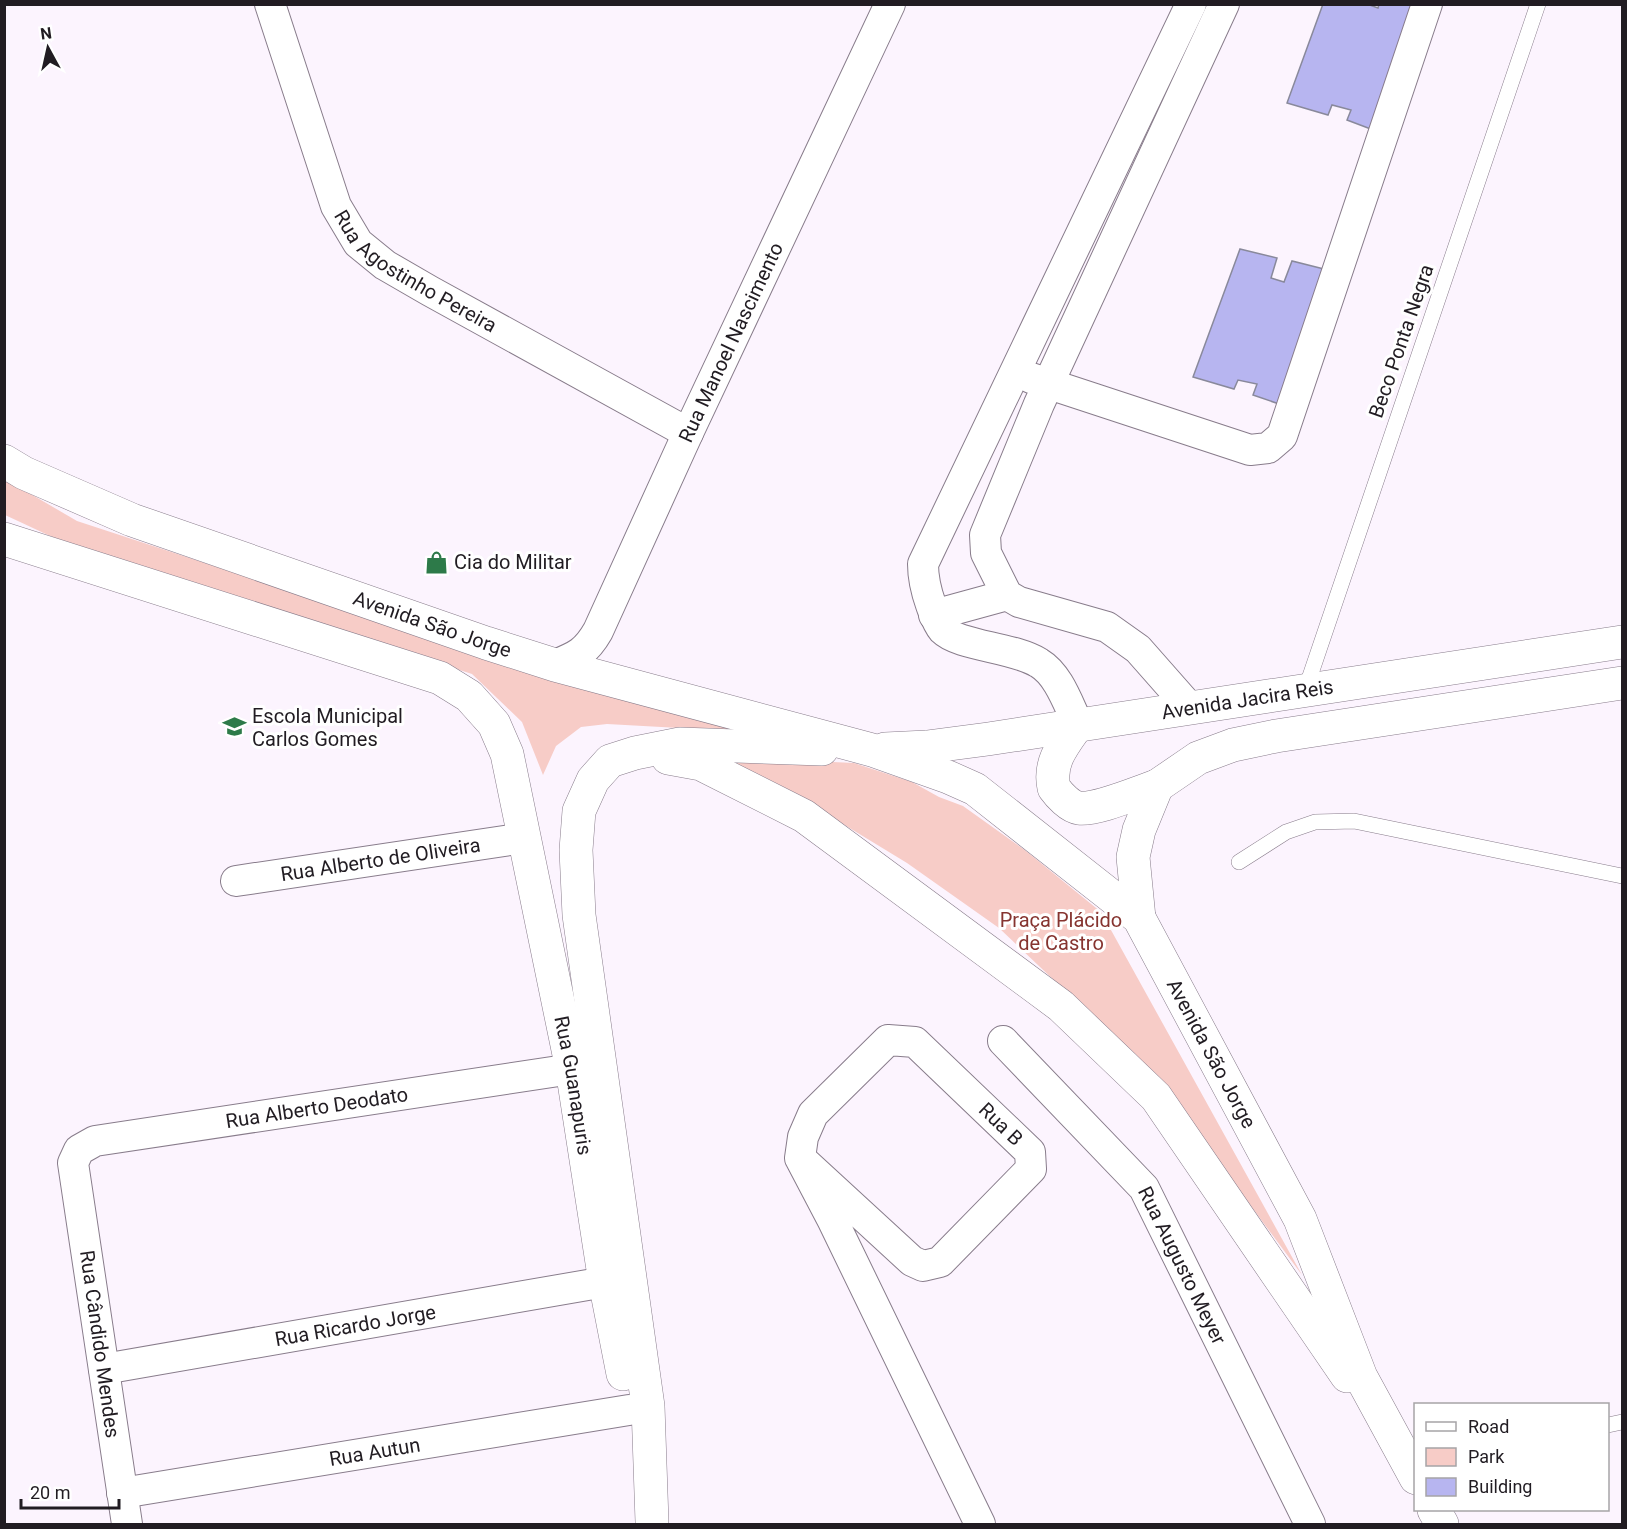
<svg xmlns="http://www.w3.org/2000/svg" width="1627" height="1529" font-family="Roboto,sans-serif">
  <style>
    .green { fill: #f7ccc7 }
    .building { fill: #b7b5f0; stroke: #89899b; stroke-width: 1.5 }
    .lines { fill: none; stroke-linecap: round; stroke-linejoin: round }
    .lane-casing { stroke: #887c8b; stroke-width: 16 }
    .street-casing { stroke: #887c8b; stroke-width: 32 }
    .primary-casing { stroke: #887c8b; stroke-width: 34 }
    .lane { stroke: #fff; stroke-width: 15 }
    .street { stroke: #fff; stroke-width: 30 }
    .primary { stroke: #fff; stroke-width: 33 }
    .labels { text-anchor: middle; stroke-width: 6; stroke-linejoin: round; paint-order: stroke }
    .street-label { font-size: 20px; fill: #211c22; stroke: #fff }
    .poi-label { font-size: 20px; fill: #211c22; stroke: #fff; text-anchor: start }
    .park-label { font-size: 20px; fill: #863430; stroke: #fff }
  </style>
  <rect width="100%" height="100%" fill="#fcf4fe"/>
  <g class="green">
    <polygon points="5,479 77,521 333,605 752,732 607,724 581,727 556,746 543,775 522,722 472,674 63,542 5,515"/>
    <polygon points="701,756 854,763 912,782 939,797 963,806 1026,851 1101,912 1302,1275 1150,1070 1112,1032 1077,1002 999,928 907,863 797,796"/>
  </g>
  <g class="building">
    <polygon points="1323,4 1367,4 1378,8 1379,4 1419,4 1376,131 1347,120 1351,110 1332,105 1328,115 1287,103"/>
    <polygon points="1240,249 1277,258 1271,278 1284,282 1292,261 1328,270 1282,405 1253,395 1257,384 1238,380 1234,389 1193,377"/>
  </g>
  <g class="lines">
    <defs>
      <g id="lane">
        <polyline points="1305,691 1538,4"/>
        <polyline points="1239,862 1286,832 1315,822 1354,821 1622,876"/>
        <polyline points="1608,1425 1622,1422"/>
      </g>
      <g id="street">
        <path id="s1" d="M270 4 336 206 358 243 385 265 430 291 688 433"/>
        <polyline points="1031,378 1250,450 1268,448 1282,436 1427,4"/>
        <polyline points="934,615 1007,595"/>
        <path id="s2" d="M555 665C577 656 586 652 598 631L688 433 890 4"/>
        <polyline points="1190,708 1138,649 1107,627 1019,602 1007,595 986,553 985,535 1039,404 1224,4"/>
        <path d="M1078 724C1068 704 1059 675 1039 663 1014 647 959 646 943 630 937 623 934 613 931 605 926 591 923 579 923 564L1191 4"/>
        <path id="s3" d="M236 881 524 838"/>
        <path id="s4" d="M1003 1041 1144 1188 1310 1524"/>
        <polyline points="800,1158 912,1261 923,1266 940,1262 1031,1169 1030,1152 915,1042 888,1040 813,1114 803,1137 800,1158 832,1219 980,1524"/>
        <path id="s5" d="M104 1369 605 1282"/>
        <path id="s6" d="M122 1493 629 1410"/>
        <path id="s7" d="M127 1524 73 1163 79 1150 95 1141 572 1069"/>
      </g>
      <g id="primary">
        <path id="s8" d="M4 461 24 473 132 520 486 643 555 665 872 750 948 777 975 789 1139 918 1300 1219 1361 1377 1416 1478"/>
        <path id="s9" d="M4 539 440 678 469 696 494 724 507 754 572 1069 605 1282 623 1374"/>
        <path d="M1078 724C1064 744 1048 762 1054 788 1059 795 1070 807 1079 808 1098 810 1138 792 1157 786"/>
        <path id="s10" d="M885 749 927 747 988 739 1622 642"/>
        <polyline points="668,758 701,764 804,816 1061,1006 1156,1097 1347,1376"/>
        <polyline points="1139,918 1133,857 1139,830 1157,786 1198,758 1233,745 1276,736 1622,683"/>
        <polyline points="1434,1510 1442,1524"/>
        <polyline points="652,1522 648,1406 579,915 576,850 579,811 593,780 610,761 635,753 680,744 822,749"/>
      </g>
    </defs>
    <use href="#lane" class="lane-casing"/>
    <use href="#street" class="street-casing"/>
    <use href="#primary" class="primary-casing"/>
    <use href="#lane" class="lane"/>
    <use href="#street" class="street"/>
    <use href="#primary" class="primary"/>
  </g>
  <defs>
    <symbol id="shop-bare" viewBox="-9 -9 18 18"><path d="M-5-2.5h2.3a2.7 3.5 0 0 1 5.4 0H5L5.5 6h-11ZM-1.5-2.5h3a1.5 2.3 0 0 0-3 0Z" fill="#2d7a49" stroke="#fff" stroke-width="2.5" paint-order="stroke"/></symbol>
    <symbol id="school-bare" viewBox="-9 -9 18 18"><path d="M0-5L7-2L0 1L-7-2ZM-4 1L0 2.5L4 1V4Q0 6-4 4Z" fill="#2d7a49" stroke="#fff" stroke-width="2.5" paint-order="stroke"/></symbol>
  </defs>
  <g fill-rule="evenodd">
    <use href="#shop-bare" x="420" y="546" width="33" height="33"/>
    <use href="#school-bare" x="218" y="710" width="33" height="33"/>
  </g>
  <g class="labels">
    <g class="street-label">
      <text dy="7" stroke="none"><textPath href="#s1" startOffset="318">Rua Agostinho Pereira</textPath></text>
      <text transform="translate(1401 341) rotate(-71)" y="7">Beco Ponta Negra</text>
      <text dy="7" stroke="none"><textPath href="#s2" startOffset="374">Rua Manoel Nascimento</textPath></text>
      <text dy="7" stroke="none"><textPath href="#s8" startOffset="459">Avenida São Jorge</textPath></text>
      <text dy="7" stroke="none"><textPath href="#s10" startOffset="366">Avenida Jacira Reis</textPath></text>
      <text dy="7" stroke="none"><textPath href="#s3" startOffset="146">Rua Alberto de Oliveira</textPath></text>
      <text dy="7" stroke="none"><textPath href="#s8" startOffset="1389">Avenida São Jorge</textPath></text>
      <text dy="7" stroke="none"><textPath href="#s9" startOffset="900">Rua Guanapuris</textPath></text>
      <text dy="7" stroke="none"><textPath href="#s7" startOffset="622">Rua Alberto Deodato</textPath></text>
      <text transform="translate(1001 1124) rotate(44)" y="7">Rua B</text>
      <text dy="7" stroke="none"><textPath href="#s4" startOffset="290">Rua Augusto Meyer</textPath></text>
      <text dy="7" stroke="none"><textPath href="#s5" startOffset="255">Rua Ricardo Jorge</textPath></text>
      <text transform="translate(100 1344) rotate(82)" y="7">Rua Cândido Mendes</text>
      <text dy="7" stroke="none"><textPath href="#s6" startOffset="256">Rua Autun</textPath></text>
    </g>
    <g class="poi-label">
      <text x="454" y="569">Cia do Militar</text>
      <text x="252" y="723">Escola Municipal<tspan x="252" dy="23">Carlos Gomes</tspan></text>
    </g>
    <g class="park-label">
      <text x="1061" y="927">Praça Plácido<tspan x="1061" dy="23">de Castro</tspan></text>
    </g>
  </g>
  <rect width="1627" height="1529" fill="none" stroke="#211c22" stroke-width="12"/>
  <rect x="1414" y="1403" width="195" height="108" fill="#ffffff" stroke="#a6a4a7" stroke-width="1.5"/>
  <rect x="1426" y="1422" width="30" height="9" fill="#ffffff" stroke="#a6a4a7" stroke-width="1.5"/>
  <text x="1468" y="1433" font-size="18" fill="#211c22">Road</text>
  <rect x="1426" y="1448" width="30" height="18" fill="#f7ccc7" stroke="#a6a4a7" stroke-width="1.5"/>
  <text x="1468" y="1463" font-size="18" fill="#211c22">Park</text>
  <rect x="1426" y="1478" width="30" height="18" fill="#b7b5f0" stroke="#a6a4a7" stroke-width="1.5"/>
  <text x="1468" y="1493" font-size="18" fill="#211c22">Building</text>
  <g transform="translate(48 48) rotate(352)" stroke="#ffffff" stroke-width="4.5" paint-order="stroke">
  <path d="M0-4.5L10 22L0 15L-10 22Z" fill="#211c22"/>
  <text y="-9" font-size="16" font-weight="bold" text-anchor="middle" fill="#211c22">N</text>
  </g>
  <path d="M21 1499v9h98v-9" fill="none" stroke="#211c22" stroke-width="3"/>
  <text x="30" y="1499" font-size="18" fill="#211c22" stroke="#ffffff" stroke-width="4.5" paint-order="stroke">20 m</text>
</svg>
